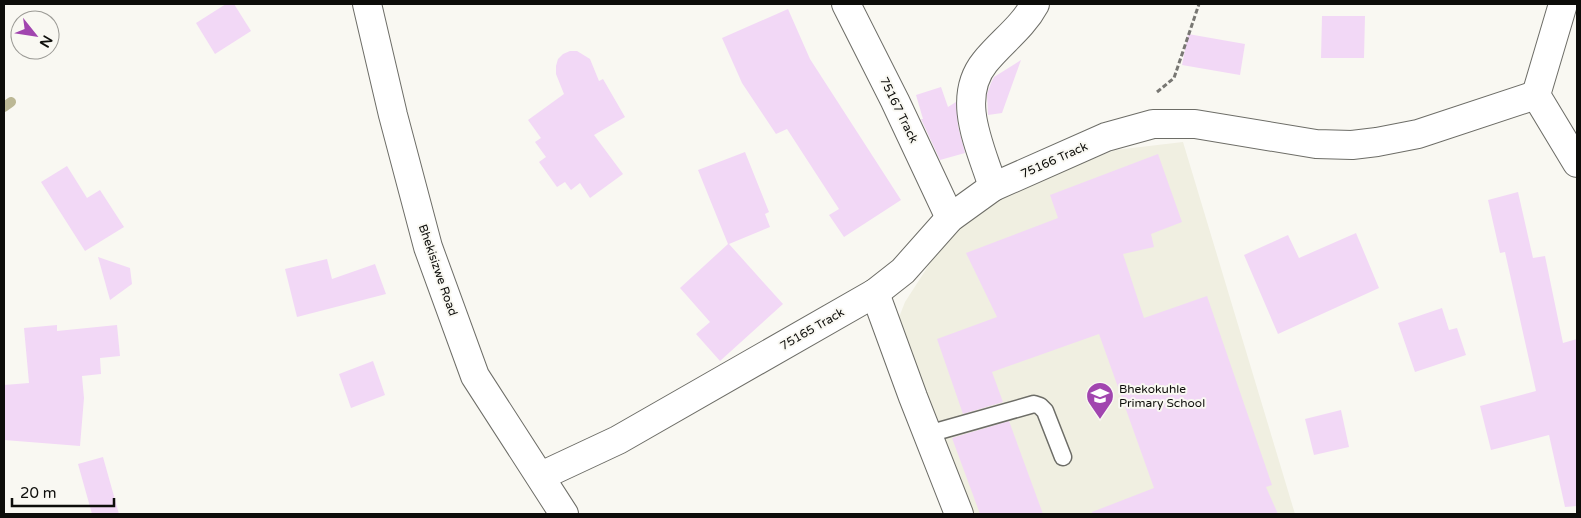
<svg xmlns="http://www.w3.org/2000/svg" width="1581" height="518" font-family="'Varela Round',sans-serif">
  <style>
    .built { fill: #f0efe1 }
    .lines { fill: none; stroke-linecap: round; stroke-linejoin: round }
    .stream { stroke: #bcb895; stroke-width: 10 }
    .building { fill: #f2d8f6 }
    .service-casing { stroke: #6d6d67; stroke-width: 19 }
    .minor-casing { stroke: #6d6d67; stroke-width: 30 }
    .path { stroke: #787773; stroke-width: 3; stroke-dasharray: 5 2.5; stroke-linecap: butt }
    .service { stroke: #fff; stroke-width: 16 }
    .minor { stroke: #fff; stroke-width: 28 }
    .labels { text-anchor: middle; stroke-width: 4; stroke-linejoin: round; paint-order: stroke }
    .street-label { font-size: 12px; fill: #0d0d0a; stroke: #f9f8f2 }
    .poi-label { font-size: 12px; fill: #0d0d0a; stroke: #f9f8f2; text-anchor: start }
  </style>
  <rect width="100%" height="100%" fill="#f9f8f2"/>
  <polygon class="built" points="1183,142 1295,514 970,514 896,325 905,302 947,237 981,203 1115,150"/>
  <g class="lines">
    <polyline class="stream" points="4,107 11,102"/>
  </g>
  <g class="building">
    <polygon points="226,4 234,4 251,31 215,54 196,23"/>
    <polygon points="788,9 810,59 901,200 844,237 829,215 839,209 787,129 776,134 742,83 722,38"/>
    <polygon points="1322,16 1365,16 1364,58 1321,58"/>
    <polygon points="1188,34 1245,44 1240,75 1182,65"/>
    <polygon points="570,51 577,51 590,59 599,81 603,79 625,117 594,135 623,174 590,198 580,183 571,190 565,182 557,187 539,162 546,157 535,142 541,138 528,120 564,94 556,74 556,66 558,59 563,54"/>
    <polygon points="1021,60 1002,113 988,115 987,94 991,83 994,77"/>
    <polygon points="941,87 948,107 956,102 958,126 965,153 940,160 921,119 923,119 916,95"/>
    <polygon points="745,152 769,212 765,214 770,227 729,244 783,304 720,361 696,334 710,322 680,288 728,244 698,170"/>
    <polygon points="1158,154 1182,222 1151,234 1154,247 1123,254 1144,318 1207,296 1272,485 1266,487 1278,514 1092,514 1092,512 1154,488 1099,334 992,372 1003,402 963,414 937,339 997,317 966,253 1058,218 1050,195"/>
    <polygon points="67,166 87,198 100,190 124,227 85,251 41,182"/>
    <polygon points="1518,192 1533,258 1545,256 1563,343 1577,339 1577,506 1565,507 1549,435 1491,450 1480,406 1536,391 1505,252 1500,253 1488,200"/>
    <polygon points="1356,233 1379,288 1278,334 1244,255 1288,235 1299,258"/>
    <polygon points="98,257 130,268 132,284 110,300"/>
    <polygon points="327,259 332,279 375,264 386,294 297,317 285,269"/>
    <polygon points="1442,308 1449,330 1457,328 1466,355 1415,372 1398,323"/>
    <polygon points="57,325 57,331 117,325 120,356 100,358 101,374 82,376 84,398 80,446 4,440 4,385 29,383 24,328"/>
    <polygon points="373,361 385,395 351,408 339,374"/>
    <polygon points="1341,410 1349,447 1314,455 1305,419"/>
    <polygon points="1009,421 1043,514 980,514 952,438"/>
    <polygon points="103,457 119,514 92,514 78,464"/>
  </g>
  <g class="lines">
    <defs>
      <polyline id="service" points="928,434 1034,404 1040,406 1045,411 1063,457"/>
      <g id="minor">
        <polyline points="367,4 393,115 428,247 475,376 564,514"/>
        <polyline points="846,4 895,101 950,218"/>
        <polyline points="1563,4 1536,95 1577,163"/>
        <path d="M993 187C981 148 955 99 985 62 1002 41 1022 28 1035 4"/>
        <polyline points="875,293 913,397 959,514"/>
        <polyline points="541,476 618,440 875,293 903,271 950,218 993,187 1106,137 1153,124 1195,124 1316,144 1352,145 1377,142 1418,134 1536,95"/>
      </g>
    </defs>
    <use href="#service" class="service-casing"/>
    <use href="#minor" class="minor-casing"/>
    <polyline class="path" points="1157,92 1174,78 1199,4"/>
    <use href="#service" class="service"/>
    <use href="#minor" class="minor"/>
  </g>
  <defs>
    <symbol id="school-pin" viewBox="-11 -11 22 30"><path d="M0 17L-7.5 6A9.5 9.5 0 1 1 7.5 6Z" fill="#a145af" stroke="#f9f8f2"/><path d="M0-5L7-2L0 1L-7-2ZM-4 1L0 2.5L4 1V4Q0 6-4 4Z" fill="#fff"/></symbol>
  </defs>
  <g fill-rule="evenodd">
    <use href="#school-pin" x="1084" y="380" width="32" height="43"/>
  </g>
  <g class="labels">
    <g class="street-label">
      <text transform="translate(899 110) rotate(64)" y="4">75167 Track</text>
      <text transform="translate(1054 160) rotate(-24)" y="4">75166 Track</text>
      <text transform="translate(438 270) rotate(71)" y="4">Bhekisizwe Road</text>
      <text transform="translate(812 329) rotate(-30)" y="4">75165 Track</text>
    </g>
    <g class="poi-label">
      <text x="1119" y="393">Bhekokuhle<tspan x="1119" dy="14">Primary School</tspan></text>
    </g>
  </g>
  <rect width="1581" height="518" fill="none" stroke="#0d0d0a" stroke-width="10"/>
  <g transform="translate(35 35) rotate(120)"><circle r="24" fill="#f9f8f2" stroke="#9b9a95"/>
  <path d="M0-4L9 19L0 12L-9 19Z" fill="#a145af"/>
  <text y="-8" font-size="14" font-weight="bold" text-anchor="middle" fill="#0d0d0a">N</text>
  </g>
  <path d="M12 498v8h102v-8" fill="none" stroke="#0d0d0a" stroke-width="2.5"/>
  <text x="20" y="498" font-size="15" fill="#0d0d0a" stroke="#f9f8f2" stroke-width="4" paint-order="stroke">20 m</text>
</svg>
